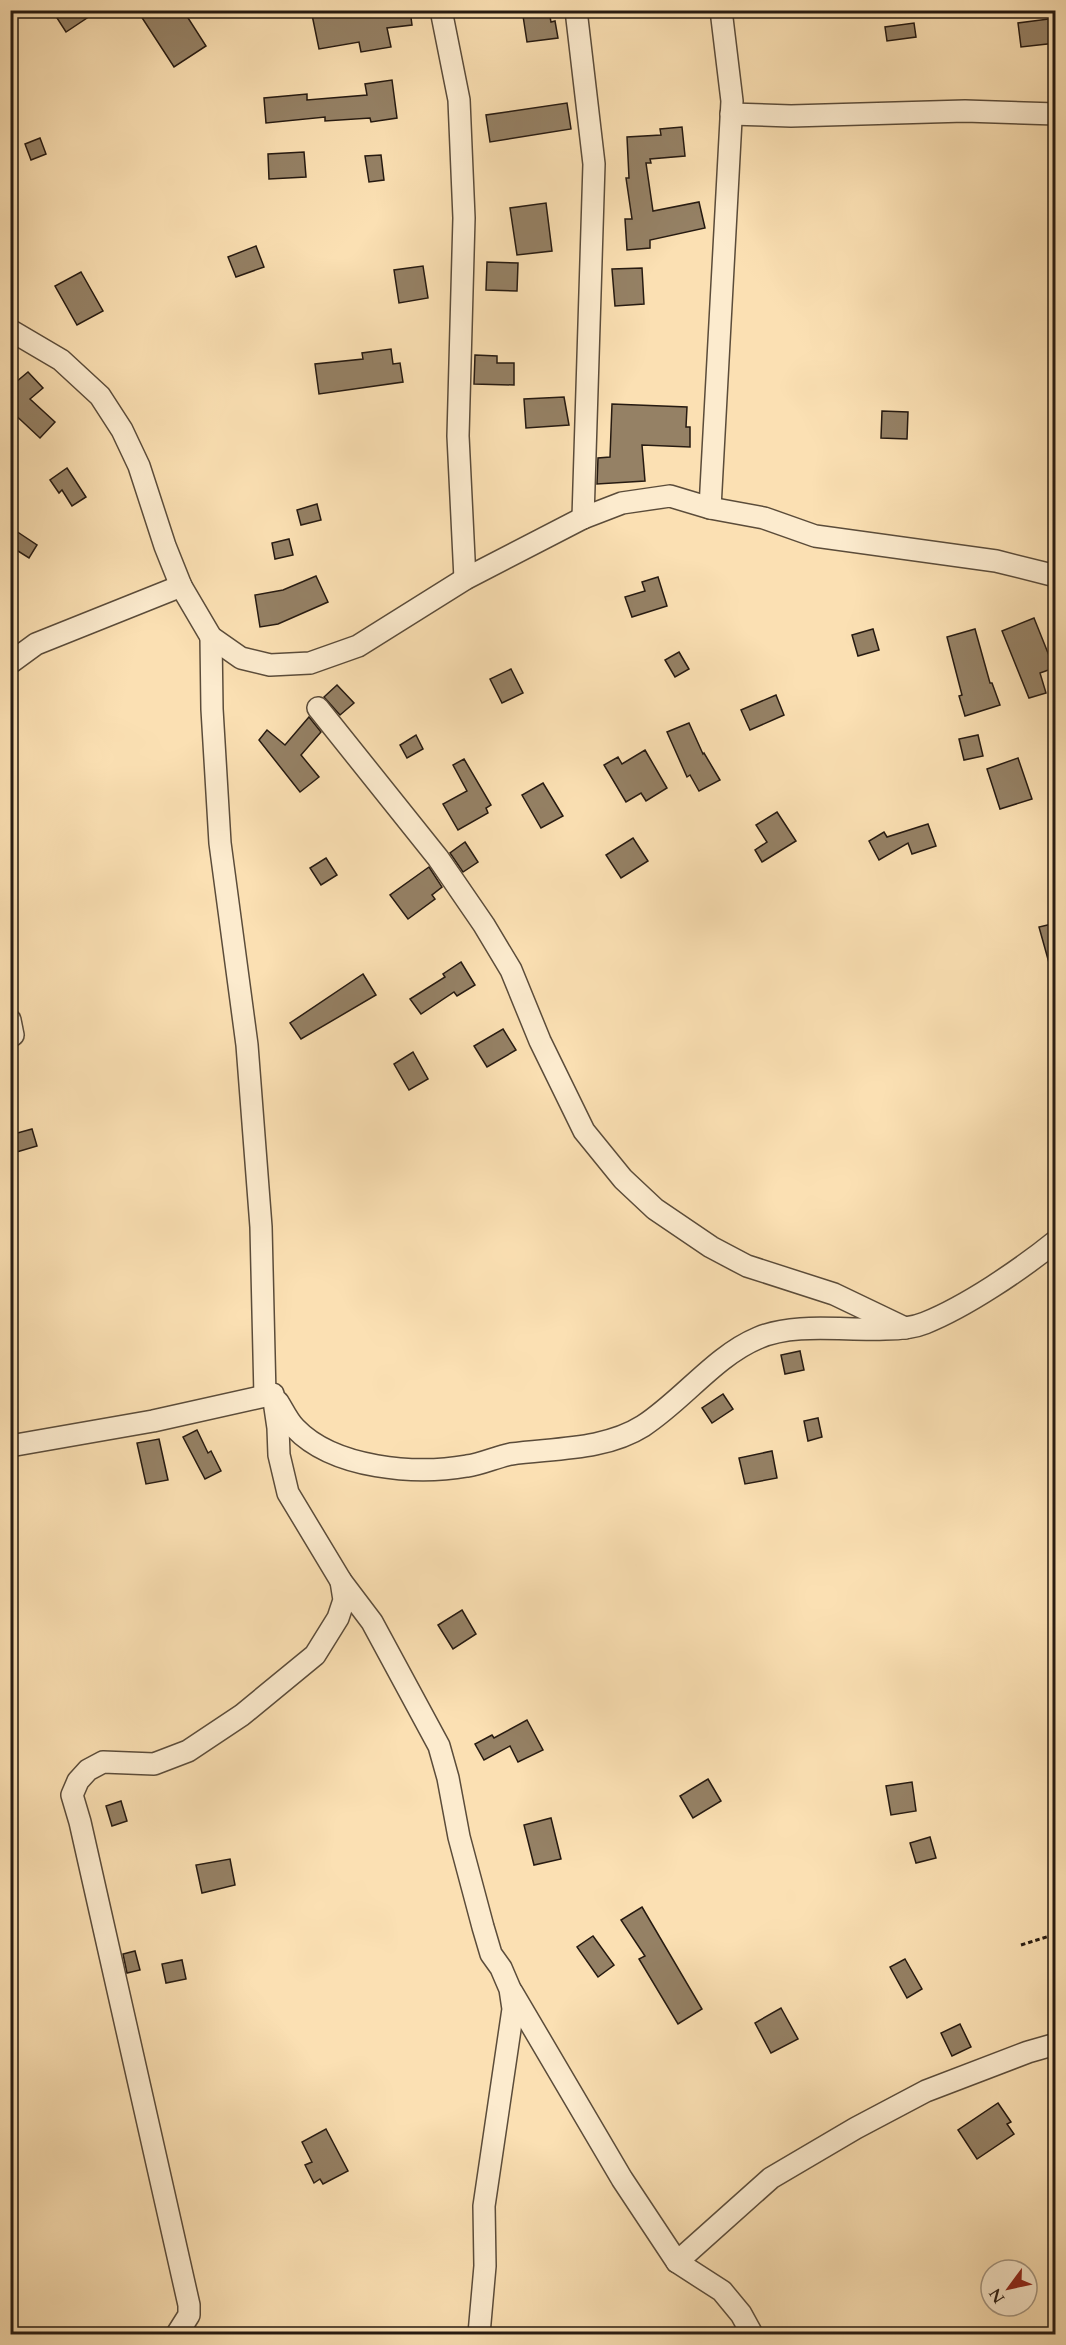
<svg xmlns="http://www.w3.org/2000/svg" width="1066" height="2345" font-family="Cardo,serif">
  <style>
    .building { fill: #958165; stroke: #261a11; stroke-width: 1.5 }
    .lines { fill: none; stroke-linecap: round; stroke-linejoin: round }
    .minor-casing { stroke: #5b4c3a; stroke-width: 24 }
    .path { stroke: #261a11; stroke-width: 3; stroke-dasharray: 4.5 3; stroke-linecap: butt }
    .minor { stroke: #fcebce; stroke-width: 21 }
  </style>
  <rect width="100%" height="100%" fill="#fbe0b3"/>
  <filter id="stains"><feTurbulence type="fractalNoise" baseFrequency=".00333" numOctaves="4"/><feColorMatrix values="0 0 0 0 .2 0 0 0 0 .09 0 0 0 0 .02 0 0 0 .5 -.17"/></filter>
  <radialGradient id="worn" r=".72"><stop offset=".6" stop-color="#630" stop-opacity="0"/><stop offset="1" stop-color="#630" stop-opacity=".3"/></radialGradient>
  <g class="building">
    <polygon points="69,10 99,10 66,32 57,18"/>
    <polygon points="137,10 183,10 206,46 174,67"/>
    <polygon points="311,10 410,10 412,25 387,28 391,47 361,52 359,42 319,49"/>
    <polygon points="549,12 551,22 555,21 558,38 527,42 523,16"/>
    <polygon points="1056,18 1056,43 1021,47 1018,23"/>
    <polygon points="914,23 916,37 887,41 885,27"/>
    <polygon points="392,80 397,118 371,122 370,118 325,121 325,117 266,123 264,98 307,94 307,100 367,95 365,84"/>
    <polygon points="567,103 571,129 490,142 486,115"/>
    <polygon points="682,127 685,156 650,159 651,163 646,163 653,211 699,202 705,228 650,240 650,248 627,250 625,219 632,219 626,178 629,178 627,137 661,135 660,129"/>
    <polygon points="40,138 46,154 31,160 25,144"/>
    <polygon points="304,152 306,177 269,179 268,154"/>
    <polygon points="381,155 384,180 369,182 365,156"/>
    <polygon points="546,203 552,251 517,255 510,208"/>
    <polygon points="256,246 264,267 236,277 228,257"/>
    <polygon points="487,262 518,263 517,291 486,290"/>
    <polygon points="423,266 428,298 399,303 394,270"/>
    <polygon points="642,268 644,304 615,306 612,269"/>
    <polygon points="81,272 103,311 77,325 55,286"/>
    <polygon points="391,349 393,364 400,363 403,382 319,394 315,364 363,359 362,353"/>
    <polygon points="475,355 497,356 497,363 514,363 514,385 474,384"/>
    <polygon points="28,372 43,388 30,399 55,422 40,438 10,410 10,387"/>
    <polygon points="564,397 569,425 526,428 524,399"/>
    <polygon points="612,404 687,407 686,427 690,427 690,447 642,445 645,481 597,484 598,458 610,457"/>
    <polygon points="882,411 908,412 907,439 881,438"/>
    <polygon points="67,468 86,497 72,506 62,490 59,493 50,480"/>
    <polygon points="317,504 321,520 301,525 297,510"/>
    <polygon points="10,527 37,545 29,558 10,546"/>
    <polygon points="289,539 293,555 275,559 272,543"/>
    <polygon points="316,576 328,602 278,624 260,627 255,595 283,590"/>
    <polygon points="658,577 667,606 632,617 625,597 645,591 642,582"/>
    <polygon points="1034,618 1054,668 1040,673 1046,693 1029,698 1002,631"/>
    <polygon points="873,629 879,650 858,656 852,635"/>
    <polygon points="975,629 990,683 992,683 1000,705 965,716 959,696 962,695 947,637"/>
    <polygon points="679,652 689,669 675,677 665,660"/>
    <polygon points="511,669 523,693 502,703 490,679"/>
    <polygon points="337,685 354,703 340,715 324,697"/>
    <polygon points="776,695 784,715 750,730 741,710"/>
    <polygon points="309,717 321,732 301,755 319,777 300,792 259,740 267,730 285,745"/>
    <polygon points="689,723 703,754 704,753 720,780 699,791 690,775 687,777 667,732"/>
    <polygon points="416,735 423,749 407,758 400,745"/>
    <polygon points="978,735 983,756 964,760 959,739"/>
    <polygon points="645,750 667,788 646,801 641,793 626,802 604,765 618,757 622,764"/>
    <polygon points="1018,758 1032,799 1000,809 987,769"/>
    <polygon points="464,759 491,805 486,808 488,813 458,830 443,804 467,791 453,765"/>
    <polygon points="543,783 563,816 541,828 522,795"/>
    <polygon points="777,812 796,841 762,862 755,850 767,842 756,825"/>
    <polygon points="928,824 936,846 912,854 908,843 879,860 869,841 884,832 887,837"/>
    <polygon points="633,838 648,861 621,878 606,855"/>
    <polygon points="465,842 478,862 463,872 450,853"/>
    <polygon points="326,858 337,875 321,885 310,868"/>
    <polygon points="429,867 442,887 432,895 435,899 408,919 390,895"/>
    <polygon points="1056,923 1056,970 1051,970 1039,927"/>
    <polygon points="461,962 475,985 457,996 454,992 421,1014 410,999 445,977 443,974"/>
    <polygon points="363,974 376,995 301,1039 290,1023"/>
    <polygon points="503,1029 516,1050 487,1067 474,1046"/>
    <polygon points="413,1052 428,1079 409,1090 394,1064"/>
    <polygon points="32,1129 37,1146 10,1154 10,1135"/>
    <polygon points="800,1351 804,1370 785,1374 781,1355"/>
    <polygon points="723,1394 733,1409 712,1423 702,1408"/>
    <polygon points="818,1418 822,1437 808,1441 804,1421"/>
    <polygon points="197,1430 208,1453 211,1451 221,1471 205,1479 183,1437"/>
    <polygon points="159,1439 168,1480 146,1484 137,1443"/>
    <polygon points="772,1451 777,1478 745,1484 739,1458"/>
    <polygon points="462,1610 476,1634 453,1649 438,1625"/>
    <polygon points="527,1720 543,1750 518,1762 510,1746 484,1760 475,1744 492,1735 494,1738"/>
    <polygon points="708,1779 721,1801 693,1818 680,1796"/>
    <polygon points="912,1782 916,1811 891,1815 886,1786"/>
    <polygon points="121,1801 127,1821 112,1826 106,1806"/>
    <polygon points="551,1818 561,1859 534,1865 524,1825"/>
    <polygon points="930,1837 936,1858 916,1863 910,1843"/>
    <polygon points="230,1859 235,1885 202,1893 196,1865"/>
    <polygon points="642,1907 702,2009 678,2024 639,1959 645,1956 621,1920"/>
    <polygon points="593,1936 614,1965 598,1977 577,1947"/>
    <polygon points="135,1951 140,1970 127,1973 123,1954"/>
    <polygon points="905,1959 922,1989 907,1998 890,1967"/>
    <polygon points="182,1960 186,1979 166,1983 162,1964"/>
    <polygon points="781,2008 798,2039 771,2053 755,2023"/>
    <polygon points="960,2024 971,2047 952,2056 941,2033"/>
    <polygon points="998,2103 1011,2122 1007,2124 1014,2134 977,2159 958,2130"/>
    <polygon points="326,2129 348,2171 323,2184 320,2179 314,2183 305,2165 312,2162 302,2142"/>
  </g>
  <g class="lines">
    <defs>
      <g id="minor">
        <polyline points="441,10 459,100 464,218 458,436 465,579"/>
        <polyline points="576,10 594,164 583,518"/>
        <polyline points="731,114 791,116 965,111 1056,114"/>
        <polyline points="10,330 61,360 100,396 122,430 139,466 165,546 181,586 211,637 241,658 270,665 310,663 358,646 465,579 583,518 622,503 670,496 710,508 764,518 815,536 996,561 1056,576"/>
        <polyline points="710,508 732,101 721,10"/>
        <polyline points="211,637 212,709 220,843 247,1045 261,1227 265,1396 273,1394 278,1428 279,1455 288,1493 341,1581 372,1622 439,1746 448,1778 459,1837 483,1927 491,1954 501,1968 510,1989 513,2009 484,2206 485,2266 479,2334"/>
        <polyline points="10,663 36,644 181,586"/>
        <polyline points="318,708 438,858 484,925 511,970 540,1041 584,1131 623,1179 655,1209 711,1247 747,1266 834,1294 905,1328"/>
        <polyline points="10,1020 13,1035"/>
        <path d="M278 1402C283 1410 288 1421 295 1428 334 1469 416 1475 467 1466 482 1464 496 1457 511 1454 555 1448 605 1450 643 1426 683 1400 715 1356 758 1338 795 1322 845 1331 885 1329 897 1329 913 1328 925 1323 967 1306 1020 1270 1056 1241"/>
        <polyline points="10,1446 153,1421 265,1396"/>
        <polyline points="512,1992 622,2179 677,2262 722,2291 741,2314 752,2334"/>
        <polyline points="677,2262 771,2178 856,2128 926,2091 1028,2052 1056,2044"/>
        <polyline points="177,2334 189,2315 189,2305 80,1822 72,1795 78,1781 88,1770 103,1762 154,1764 188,1751 242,1715 315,1655 338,1618 344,1600 341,1581"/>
      </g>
    </defs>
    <use href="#minor" class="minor-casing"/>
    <polyline class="path" points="1021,1945 1056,1934"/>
    <use href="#minor" class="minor"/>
  </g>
  <rect width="1066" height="2345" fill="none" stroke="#fbe0b3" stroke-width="36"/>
  <rect x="12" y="12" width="1042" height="2321" fill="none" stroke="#261a11" stroke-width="3"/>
  <rect x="18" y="18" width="1030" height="2309" fill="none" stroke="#261a11" stroke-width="1.5"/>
  <g transform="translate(1009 2288) rotate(237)"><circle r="28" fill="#fcebce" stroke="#a69782" stroke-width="1.5"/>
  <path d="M0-4.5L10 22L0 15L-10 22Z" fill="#8f2418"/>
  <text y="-9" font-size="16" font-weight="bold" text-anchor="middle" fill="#261a11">N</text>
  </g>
  <rect width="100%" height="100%" filter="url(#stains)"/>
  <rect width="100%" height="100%" fill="url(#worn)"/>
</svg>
